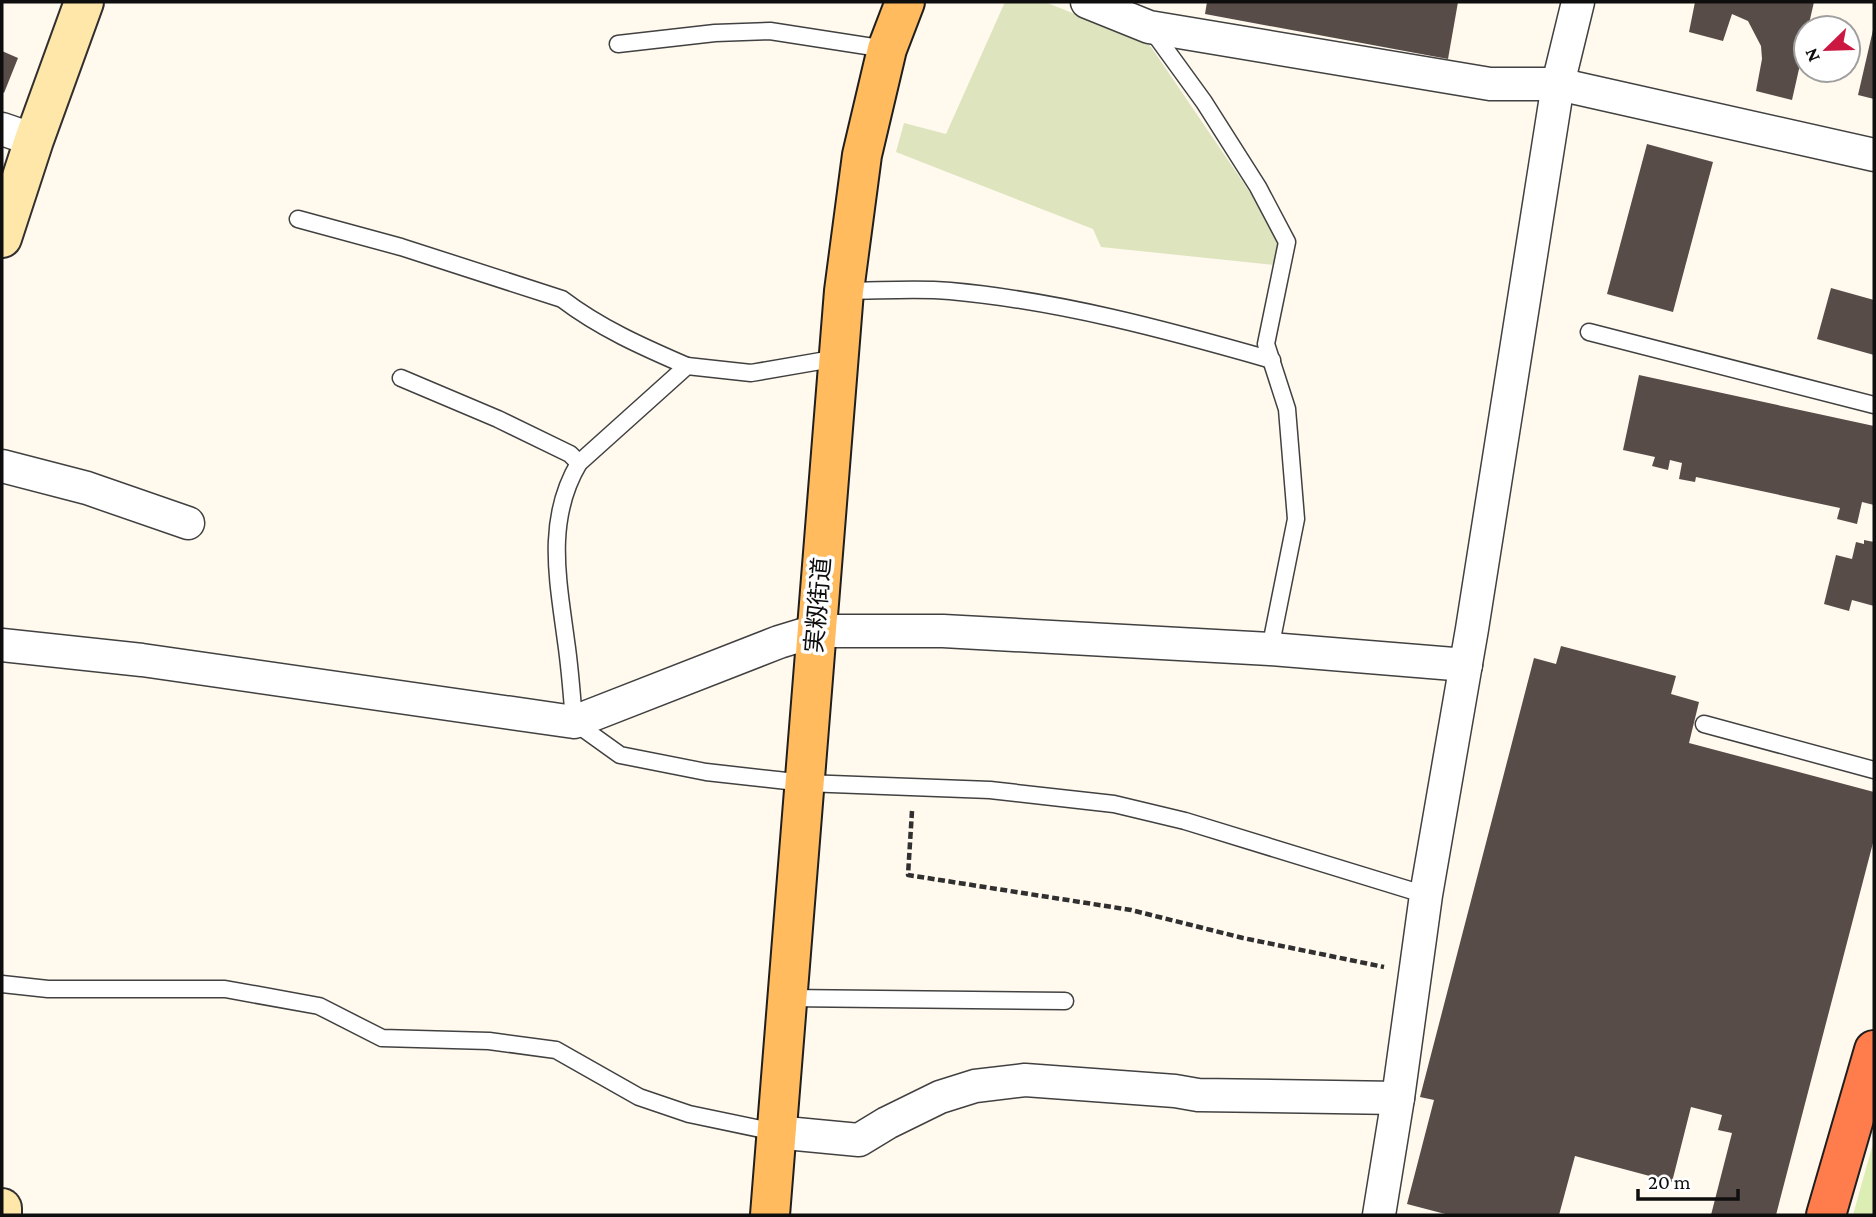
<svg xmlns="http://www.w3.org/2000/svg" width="1876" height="1217" font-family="'Crimson Pro','Noto Sans JP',serif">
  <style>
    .green { fill: #dceeb4 }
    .cemetery { fill: #dee4bd }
    .building { fill: #584c49 }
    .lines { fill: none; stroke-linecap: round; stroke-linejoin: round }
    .lane-casing { stroke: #414141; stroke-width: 19 }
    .street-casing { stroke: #414141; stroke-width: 35 }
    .secondary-casing { stroke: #303030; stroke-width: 42 }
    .primary-casing { stroke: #1f1f1f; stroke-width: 42 }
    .highway-casing { stroke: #1f1f1f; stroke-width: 42 }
    .path { stroke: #303030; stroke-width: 4.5; stroke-dasharray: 7 3.5; stroke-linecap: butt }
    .lane { stroke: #fff; stroke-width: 16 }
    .street { stroke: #fff; stroke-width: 32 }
    .secondary { stroke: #ffe6a9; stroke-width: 38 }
    .primary { stroke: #ffbb5e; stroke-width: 38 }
    .highway { stroke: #ff7d4c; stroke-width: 38 }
    .labels { text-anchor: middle; stroke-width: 7; stroke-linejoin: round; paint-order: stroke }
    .street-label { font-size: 24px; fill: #0e0e0e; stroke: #fff }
  </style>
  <rect width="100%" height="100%" fill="#fff9ee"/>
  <polygon class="green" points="1874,1140 1874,1215 1853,1215"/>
  <polygon class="cemetery" points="1005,2 1045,2 1149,44 1279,235 1275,265 1101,247 1093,229 896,152 904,123 946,134"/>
  <g class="building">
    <polygon points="1207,2 1458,2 1448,59 1205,14"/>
    <polygon points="1695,2 1814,2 1808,28 1806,28 1806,38 1792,100 1756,91 1762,59 1761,46 1748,21 1732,14 1723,41 1689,32"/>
    <polygon points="1873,30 1874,31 1874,99 1858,95"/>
    <polygon points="2,51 18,58 4,93 2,92"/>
    <polygon points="1647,144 1713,162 1673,312 1607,294"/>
    <polygon points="1831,288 1874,300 1874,355 1817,339"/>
    <polygon points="1639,375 1874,426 1874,505 1862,502 1857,524 1837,519 1840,508 1696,477 1695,482 1679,479 1682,463 1670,460 1668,470 1652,466 1655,457 1623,450"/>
    <polygon points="1864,540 1874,542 1874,606 1852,600 1849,611 1824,604 1836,555 1852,559 1856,542 1864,544"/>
    <polygon points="1561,646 1676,676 1671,694 1699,702 1689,743 1874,792 1874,839 1776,1215 1711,1215 1732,1133 1718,1130 1722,1115 1691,1107 1672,1182 1575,1156 1559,1215 1449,1215 1407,1204 1434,1100 1420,1097 1534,658 1556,664"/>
  </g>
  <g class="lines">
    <defs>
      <g id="lane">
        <polyline points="1151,29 1204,102 1258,187 1287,242 1266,344 1287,409 1296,519 1270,649"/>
        <polyline points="618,44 715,33 770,31 886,49"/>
        <path d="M298 219 401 247 562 299C600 328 643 347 687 366"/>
        <path d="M844 291C879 291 915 288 950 291 1060 301 1167 330 1272 360"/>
        <polyline points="1589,332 1874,405"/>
        <path d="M838 358 751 373 687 366 579 463C545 520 558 580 566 641 570 668 572 695 574 722L620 755 706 772 805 783 990 790 1114 804 1185 821 1426 895"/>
        <polyline points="401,378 498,419 570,454 579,463"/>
        <polyline points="1704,724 1874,770"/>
        <polyline points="2,984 48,989 225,989 319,1006 382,1038 489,1041 556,1050 639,1097 689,1114 775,1132"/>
        <polyline points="787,998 1065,1001"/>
      </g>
      <g id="street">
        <polyline points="1087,2 1149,27 1490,84 1558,84 1874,155"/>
        <polyline points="2,129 34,140"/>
        <polyline points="2,466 87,488 188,523"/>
        <polyline points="2,645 142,660 574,722 779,642 815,631 943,631 1270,649 1466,665"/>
        <polyline points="775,1132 859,1140 887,1123 940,1097 975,1086 1025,1080 1175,1091 1198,1095 1398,1098"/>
        <polyline points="1379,1215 1398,1098 1426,895 1472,629 1558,84 1578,2"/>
      </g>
      <g id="secondary">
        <polyline points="2,238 34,140 84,2"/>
        <polyline points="2,1208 2,1215"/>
      </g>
      <polyline id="primary" points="770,1215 844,291 862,155 887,49 905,2"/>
      <polyline id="highway" points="1826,1215 1874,1050"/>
    </defs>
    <use href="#lane" class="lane-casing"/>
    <use href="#street" class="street-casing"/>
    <use href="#secondary" class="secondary-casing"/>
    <use href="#primary" class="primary-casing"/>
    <use href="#highway" class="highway-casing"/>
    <polyline class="path" points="912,811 908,875 1131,910 1243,938 1384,967"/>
    <use href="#lane" class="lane"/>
    <use href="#street" class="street"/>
    <use href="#secondary" class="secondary"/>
    <use href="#primary" class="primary"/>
    <use href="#highway" class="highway"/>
  </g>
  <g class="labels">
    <g class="street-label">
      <text transform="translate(818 605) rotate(-85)" y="8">実籾街道</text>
    </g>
  </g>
  <rect width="1876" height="1217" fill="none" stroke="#0e0e0e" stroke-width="7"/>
  <g transform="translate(1827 49) rotate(247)"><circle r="33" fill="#ffffff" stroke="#9f9f9f" stroke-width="2"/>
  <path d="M0-5L12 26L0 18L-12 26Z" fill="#cc1741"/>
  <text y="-10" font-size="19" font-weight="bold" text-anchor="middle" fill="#0e0e0e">N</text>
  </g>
  <path d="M1638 1189v10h100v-10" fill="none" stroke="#0e0e0e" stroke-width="3.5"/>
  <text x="1648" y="1189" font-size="21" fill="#0e0e0e" stroke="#ffffff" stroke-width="5" paint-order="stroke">20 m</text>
</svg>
